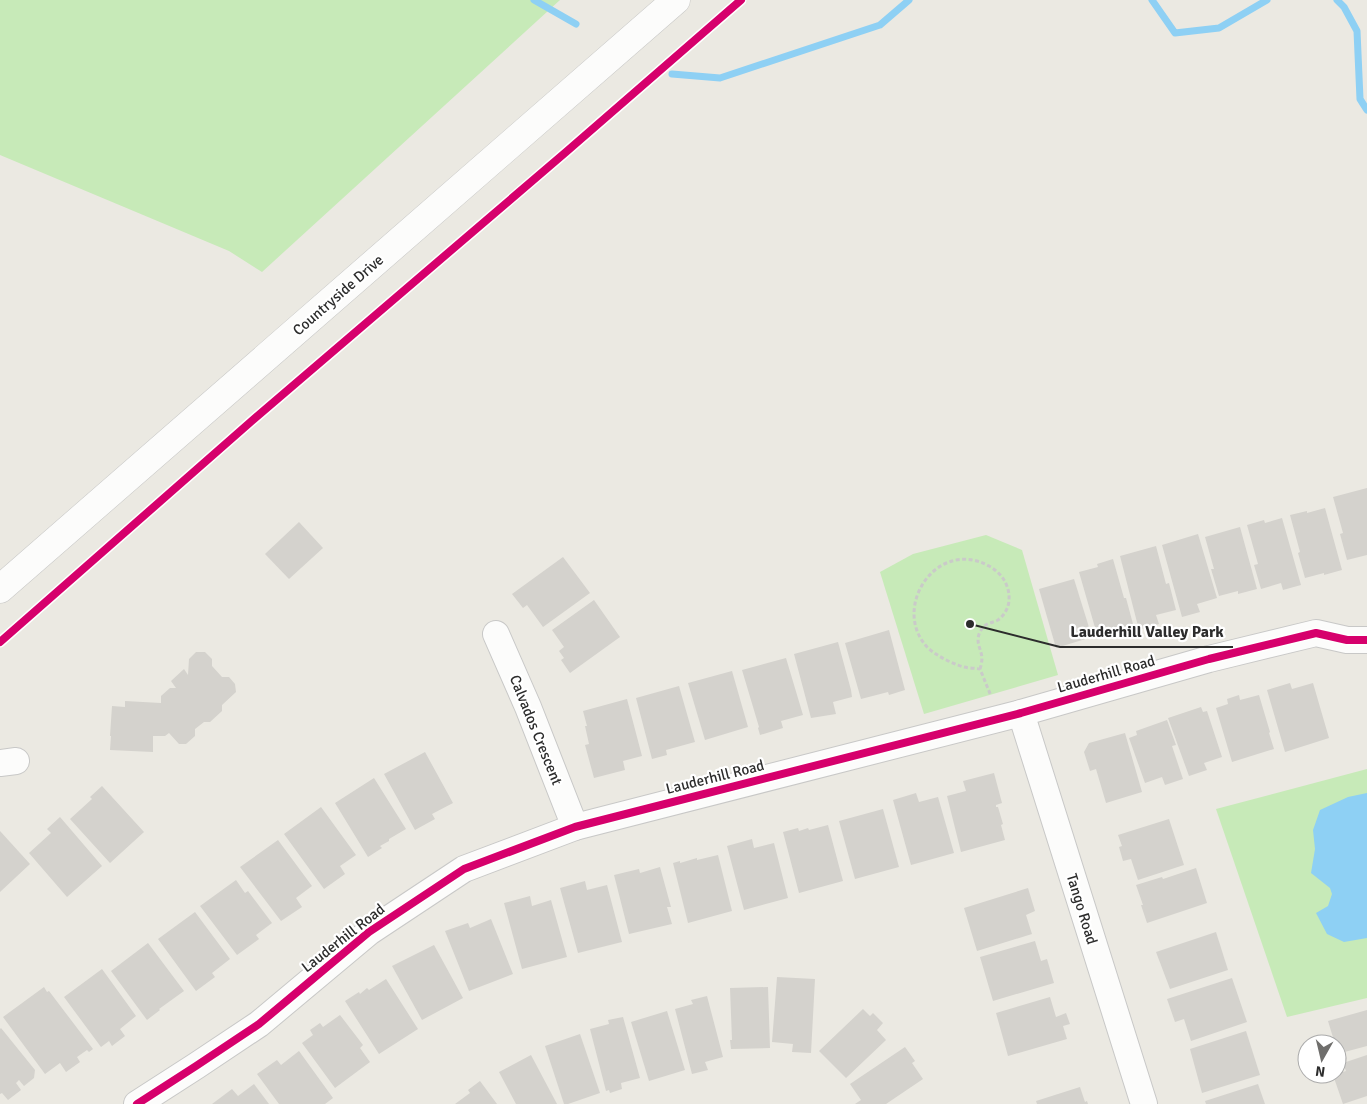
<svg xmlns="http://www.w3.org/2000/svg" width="1367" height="1104" font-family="Signika,sans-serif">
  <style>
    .green { fill: #c7eab8 }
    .water { fill: #8ed0f4 }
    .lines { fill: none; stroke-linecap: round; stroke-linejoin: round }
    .stream { stroke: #8ed0f4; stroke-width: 7 }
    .building { fill: #d4d2cd }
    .street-casing { stroke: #c8c8c7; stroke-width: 28 }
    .secondary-casing { stroke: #c8c8c7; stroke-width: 29 }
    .path { stroke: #cacac9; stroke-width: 3; stroke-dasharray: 4 2.5; stroke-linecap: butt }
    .street { stroke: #fcfcfb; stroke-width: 26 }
    .secondary { stroke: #fcfcfb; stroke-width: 28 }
    .cycleway-casing { stroke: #fff; stroke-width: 11 }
    .cycleway { stroke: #d6006c; stroke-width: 8 }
    .labels { text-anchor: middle; stroke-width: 4.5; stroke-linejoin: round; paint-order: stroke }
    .street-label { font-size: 15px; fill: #2c2c2c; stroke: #fff }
    .leader { fill: none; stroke: #2c2c2c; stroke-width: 2 }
    .callout-dot { fill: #2c2c2c; stroke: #fff; stroke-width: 2 }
    .callout-label { font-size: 16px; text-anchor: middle; font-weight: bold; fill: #2c2c2c; stroke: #fff; stroke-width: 4.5; stroke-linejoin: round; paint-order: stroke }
  </style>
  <rect width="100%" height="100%" fill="#ebe9e2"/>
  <g class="green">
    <polygon points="0,0 560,0 262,272 229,251 0,155"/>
    <polygon points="986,535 1022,550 1058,675 924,714 880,572 913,554"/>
    <polygon points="1367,769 1367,998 1287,1017 1216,809"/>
  </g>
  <polygon class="water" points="1367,793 1367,938 1344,942 1327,934 1316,913 1328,906 1332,894 1330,888 1311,873 1315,849 1313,830 1320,810 1348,797"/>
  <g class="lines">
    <g class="stream">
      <polyline points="534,0 576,24"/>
      <polyline points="1152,0 1175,33 1219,28 1267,0"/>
      <polyline points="1337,0 1344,7 1357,31 1360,99 1367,110"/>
      <polyline points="672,74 720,78 880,25 909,0"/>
    </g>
  </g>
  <g class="building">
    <polygon points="1367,488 1367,555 1347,560 1340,534 1343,533 1333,497"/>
    <polygon points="1325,508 1342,570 1324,575 1324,573 1305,578 1298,553 1300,552 1290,515 1307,511 1307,513"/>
    <polygon points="1282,518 1301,585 1283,590 1281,583 1261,589 1254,565 1258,564 1247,525 1264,520 1265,523"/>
    <polygon points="299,522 323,548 289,579 265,554"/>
    <polygon points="1240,527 1257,589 1238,594 1238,591 1219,596 1211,569 1214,569 1205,537"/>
    <polygon points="1198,534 1217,598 1197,604 1200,612 1182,617 1162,545"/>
    <polygon points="1156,546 1166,584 1169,583 1176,610 1156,615 1159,624 1139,630 1120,556"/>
    <polygon points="563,557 590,593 543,627 527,605 523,608 512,594"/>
    <polygon points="1113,559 1124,598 1126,598 1133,624 1114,630 1115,633 1098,638 1079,572 1098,567 1097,564"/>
    <polygon points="1074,579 1092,637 1056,648 1039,589"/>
    <polygon points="594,600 620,637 570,673 561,660 564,658 559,651 564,647 552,630"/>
    <polygon points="889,630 905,690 889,695 888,692 861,699 845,643"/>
    <polygon points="838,642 851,690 852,697 833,702 836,714 811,718 794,654"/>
    <polygon points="196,652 205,652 212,659 212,666 222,677 229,677 235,684 236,692 222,705 222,711 210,722 204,722 195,729 195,736 186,744 179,744 169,733 165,736 153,736 153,752 110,750 111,736 110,736 112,706 125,707 125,701 161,703 161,696 170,688 176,688 171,681 184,669 188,675 189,659"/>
    <polygon points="786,658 803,715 781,721 783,728 760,735 758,728 759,727 742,670"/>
    <polygon points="732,671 748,727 705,740 688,683"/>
    <polygon points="1290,683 1292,689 1313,683 1329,738 1285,752 1267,690"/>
    <polygon points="679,686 695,742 666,750 667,755 652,759 636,698"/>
    <polygon points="1239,695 1240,700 1259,695 1270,732 1269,733 1274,749 1232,762 1216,708 1228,704 1227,699"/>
    <polygon points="627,699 642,756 623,761 625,770 594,778 585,745 589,744 585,726 587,726 583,711"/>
    <polygon points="1201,707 1203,712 1207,711 1222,757 1204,763 1207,770 1189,776 1168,718"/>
    <polygon points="1167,720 1176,745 1172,746 1183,779 1165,785 1162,777 1145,783 1129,738 1137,735 1136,731"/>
    <polygon points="1125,733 1142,792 1106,803 1096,769 1090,771 1084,752 1089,743"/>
    <polygon points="425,752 453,803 432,814 435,819 415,830 384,774"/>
    <polygon points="994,773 1002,803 996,805 996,807 998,807 1003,824 1001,825 1005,840 961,852 947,796 966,791 963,781"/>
    <polygon points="374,778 406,829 389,839 389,841 380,846 382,848 368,857 335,803"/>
    <polygon points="102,786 144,832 110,863 70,819 92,799 90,797"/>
    <polygon points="916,793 919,802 938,797 954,853 911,865 893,800"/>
    <polygon points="321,807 356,855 340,866 345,874 324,889 284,834"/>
    <polygon points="883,809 899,867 855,879 839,821"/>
    <polygon points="60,817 102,866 67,897 29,853 51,833 47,829"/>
    <polygon points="1169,819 1184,865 1138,880 1131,859 1123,861 1119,847 1122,846 1118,835"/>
    <polygon points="828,825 843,881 799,893 783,832 798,828 799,831 808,828 809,830"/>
    <polygon points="0,831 30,864 0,892"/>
    <polygon points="752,839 754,848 774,843 788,898 744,910 727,846"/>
    <polygon points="278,840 312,886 296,898 302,907 281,921 240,867"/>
    <polygon points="718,855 732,911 688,923 673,863 680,861 680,863 697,858 697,860"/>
    <polygon points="660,867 671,907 667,907 672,924 629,934 614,875 639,869 640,873"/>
    <polygon points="1196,868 1207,903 1147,923 1141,905 1143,905 1136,885 1162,877 1163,879"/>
    <polygon points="236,880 245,893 248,891 272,923 256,935 259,939 237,955 200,906"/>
    <polygon points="585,881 587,890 607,885 622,942 578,953 560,888"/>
    <polygon points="1028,888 1035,911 1026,915 1032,934 977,951 964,908"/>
    <polygon points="530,896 532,906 551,900 567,957 522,969 504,903"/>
    <polygon points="195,912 230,959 212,973 215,977 196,991 158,939"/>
    <polygon points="491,919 513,974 469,991 445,931 468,923 470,928"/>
    <polygon points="1216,932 1228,970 1170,989 1156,952"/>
    <polygon points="1035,941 1041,961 1047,959 1054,983 993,1001 980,957"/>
    <polygon points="148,943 184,991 159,1009 160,1010 147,1020 111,971"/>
    <polygon points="434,945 463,998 422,1020 392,966"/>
    <polygon points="102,969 136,1016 120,1029 125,1036 112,1046 109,1041 101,1047 64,997"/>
    <polygon points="777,977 815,979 811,1053 792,1052 793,1044 772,1042"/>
    <polygon points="1232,978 1247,1022 1191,1041 1184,1019 1175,1022 1167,999"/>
    <polygon points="386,979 418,1029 379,1054 345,1001 359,992 360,994 367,988 369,990"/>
    <polygon points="44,987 47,992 49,991 93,1049 89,1052 87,1050 77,1057 80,1062 66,1072 60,1063 45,1074 3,1017"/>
    <polygon points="768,987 770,1048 731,1049 730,1040 732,1040 730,988"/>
    <polygon points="707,996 723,1057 705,1062 708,1070 692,1074 675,1009 693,1004 691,1000"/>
    <polygon points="1050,997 1056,1017 1066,1013 1070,1024 1063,1026 1067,1039 1008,1056 996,1013"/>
    <polygon points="863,1009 870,1016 873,1013 883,1023 877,1030 886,1040 846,1078 819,1051"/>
    <polygon points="1367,1010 1367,1046 1337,1054 1337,1044 1335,1044 1328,1021"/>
    <polygon points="667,1011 685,1070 649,1081 631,1022"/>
    <polygon points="340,1015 363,1045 360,1048 370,1062 335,1088 302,1043 313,1035 310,1030 320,1023 323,1027"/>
    <polygon points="623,1017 640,1078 621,1083 622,1089 610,1093 609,1090 606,1091 590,1029 609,1024 608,1020"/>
    <polygon points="1,1028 35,1070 34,1078 24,1086 19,1080 16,1083 21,1090 8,1100 2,1093 0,1094 0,1029"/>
    <polygon points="1246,1031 1260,1075 1202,1093 1190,1049"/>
    <polygon points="580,1034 600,1093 568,1104 564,1104 545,1046"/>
    <polygon points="905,1047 915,1061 912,1063 923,1079 886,1104 855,1104 861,1100 850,1084"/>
    <polygon points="299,1051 333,1098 325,1104 279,1104 257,1074 277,1060 281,1065"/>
    <polygon points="531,1055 557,1104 516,1104 499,1072"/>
    <polygon points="1367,1055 1367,1096 1343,1104 1333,1075 1346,1071 1343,1063"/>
    <polygon points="480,1081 497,1104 455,1104 470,1093 468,1090"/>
    <polygon points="254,1084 269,1104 212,1104 232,1089 238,1096"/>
    <polygon points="1258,1084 1265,1104 1206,1104 1205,1101"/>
    <polygon points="1080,1087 1085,1102 1087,1101 1088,1104 1037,1104 1036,1101"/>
  </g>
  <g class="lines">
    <defs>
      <g id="street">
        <polyline points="496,634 528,707 575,827"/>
        <polyline points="1021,713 1144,1104"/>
        <polyline points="0,763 16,761"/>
        <polyline points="137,1104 196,1066 259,1024 369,932 464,869 575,827 1021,713 1209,659 1316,633 1347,640 1367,640"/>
      </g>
      <polyline id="secondary" points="0,589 676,0"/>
    </defs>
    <use href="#street" class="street-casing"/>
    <use href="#secondary" class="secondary-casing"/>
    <path class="path" d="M980 669C981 666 982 661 982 658 981 648 975 642 980 632 985 622 990 624 998 620 1004 616 1009 607 1009 600 1010 586 1002 573 989 566 936 537 890 609 928 648 936 655 947 661 958 665 964 668 973 668 980 669L991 696"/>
    <use href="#street" class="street"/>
    <use href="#secondary" class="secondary"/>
    <defs>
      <g id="cycleway">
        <polyline points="0,642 254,419 566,152 741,0"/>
        <polyline points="137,1104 196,1066 259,1024 369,932 464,869 575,827 1021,713 1209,659 1316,633 1347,640 1367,640"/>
      </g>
    </defs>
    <use href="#cycleway" class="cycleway-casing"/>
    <use href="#cycleway" class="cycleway"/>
  </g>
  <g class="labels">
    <g class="street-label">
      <text transform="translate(338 295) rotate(-41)" y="5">Countryside Drive</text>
      <text transform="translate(1106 674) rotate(-16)" y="5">Lauderhill Road</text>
      <text transform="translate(536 730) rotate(68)" y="5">Calvados Crescent</text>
      <text transform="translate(715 777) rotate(-14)" y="5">Lauderhill Road</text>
      <text transform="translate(1082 909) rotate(73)" y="5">Tango Road</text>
      <text transform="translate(343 938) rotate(-38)" y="5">Lauderhill Road</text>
    </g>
  </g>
  <path class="leader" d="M970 624L1060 647H1233"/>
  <circle class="callout-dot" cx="970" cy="624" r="5"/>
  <g class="callout-label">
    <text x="1147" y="637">Lauderhill Valley Park</text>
  </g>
  <g transform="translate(1322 1059) rotate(188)"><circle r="24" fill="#ffffff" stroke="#ababab"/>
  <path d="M0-4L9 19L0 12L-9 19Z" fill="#6f6e6c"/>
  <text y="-8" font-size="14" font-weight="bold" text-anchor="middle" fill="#2c2c2c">N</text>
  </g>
</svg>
